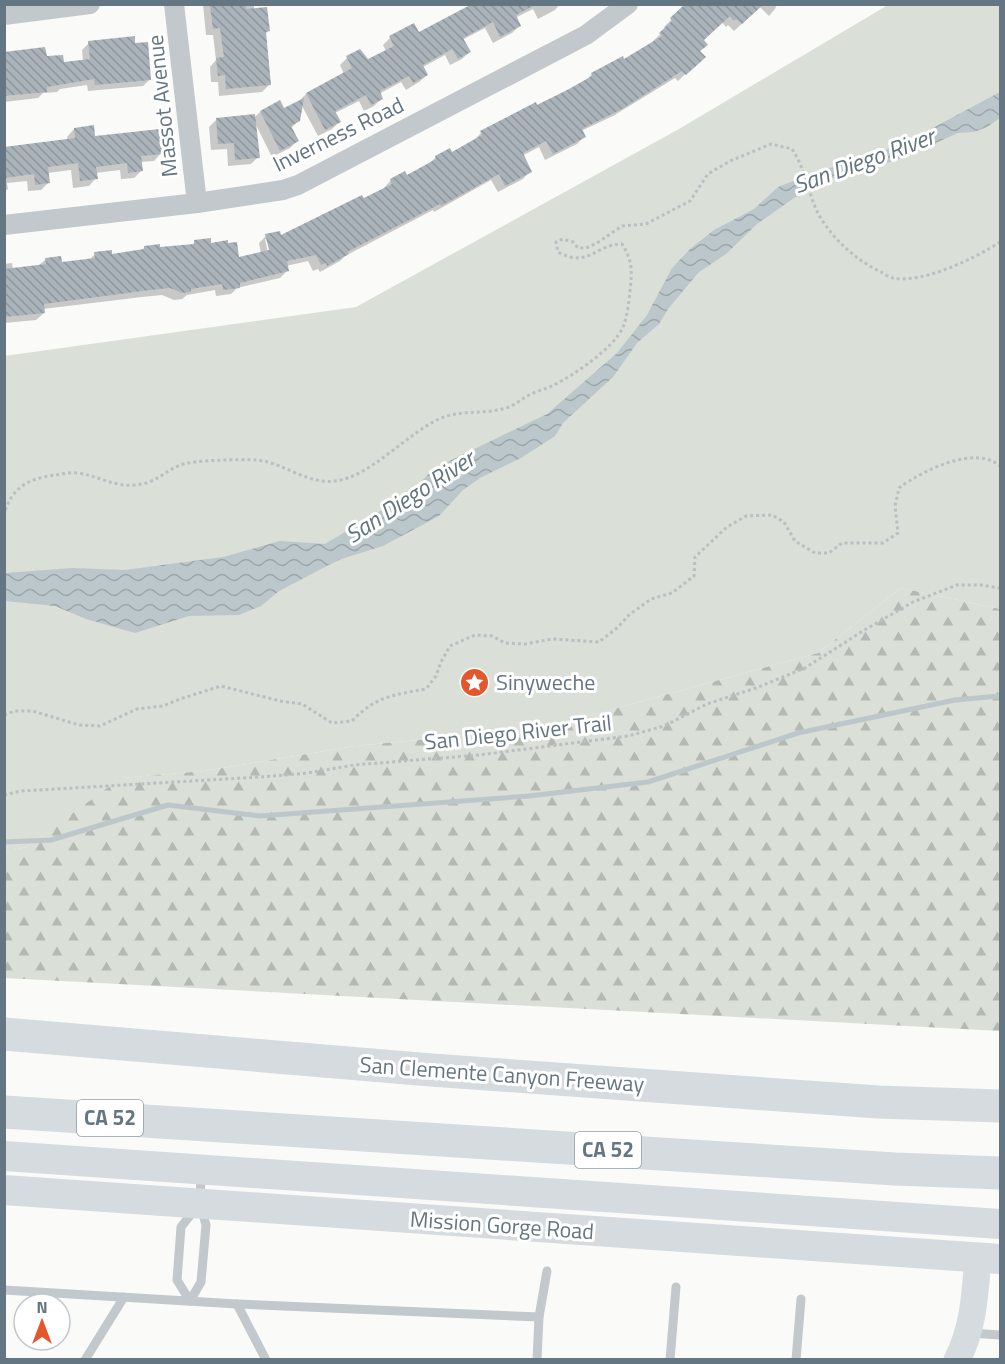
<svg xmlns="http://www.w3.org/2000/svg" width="1005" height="1364" font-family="'Titillium Web',sans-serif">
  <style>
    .grass { fill: #dadfd7 }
    .forest { fill: url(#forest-firs) }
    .water { fill: url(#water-waves) }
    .shadow { fill: #0003; fill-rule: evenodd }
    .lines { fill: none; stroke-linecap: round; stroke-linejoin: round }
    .stream { stroke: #bbc7cb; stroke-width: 5 }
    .building { fill: url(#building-back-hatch) }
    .path { stroke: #bbbfc2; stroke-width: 3; stroke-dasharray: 3 3; stroke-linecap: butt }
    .lane { stroke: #c3c8cc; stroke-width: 9 }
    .street { stroke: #c3c8cc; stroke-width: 20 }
    .secondary { stroke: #d6dbdf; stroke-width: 27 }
    .primary { stroke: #d6dbdf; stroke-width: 30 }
    .highway { stroke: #d6dbdf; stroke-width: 33 }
    .labels { text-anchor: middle; stroke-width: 6; stroke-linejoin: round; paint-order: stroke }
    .shield { fill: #fff; stroke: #939fa8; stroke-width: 1.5 }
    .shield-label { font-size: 21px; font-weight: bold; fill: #657683 }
    .street-label { font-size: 22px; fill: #657683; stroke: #fff }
    .poi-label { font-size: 22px; fill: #657683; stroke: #fff; text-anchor: start }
    .water-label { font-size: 24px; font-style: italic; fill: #60757c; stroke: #fff }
  </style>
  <defs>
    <pattern id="forest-firs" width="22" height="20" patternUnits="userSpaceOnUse" patternTransform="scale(1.5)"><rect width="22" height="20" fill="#dadfd7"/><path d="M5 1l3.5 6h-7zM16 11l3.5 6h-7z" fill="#b4b9b4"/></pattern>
    <pattern id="water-waves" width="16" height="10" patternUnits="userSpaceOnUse" patternTransform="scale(1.5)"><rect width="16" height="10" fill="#bbc7cb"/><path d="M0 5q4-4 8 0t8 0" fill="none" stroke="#9ca6aa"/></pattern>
    <pattern id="building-back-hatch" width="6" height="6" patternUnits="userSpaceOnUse" patternTransform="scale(1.5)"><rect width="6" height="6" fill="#aab3b9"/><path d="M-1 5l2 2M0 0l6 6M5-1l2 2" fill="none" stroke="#8e969c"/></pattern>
  </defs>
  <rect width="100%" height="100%" fill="#fafaf8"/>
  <polygon class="grass" points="888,5 1000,5 1000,609 901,588 818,653 544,728 355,746 204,771 122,778 26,847 5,852 4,356 356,307 679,129"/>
  <polygon class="forest" points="901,588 1000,609 1000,1031 5,978 5,852 26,847 121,778 204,771 355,746 544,728 818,653"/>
  <polygon class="water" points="1000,92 1000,118 987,127 974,132 958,133 900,159 873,167 849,170 794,198 757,224 726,254 698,273 668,309 659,324 637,343 613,377 563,423 555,436 521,458 480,478 463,490 439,516 383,546 341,559 325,567 279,591 261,606 239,615 189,616 135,633 86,619 55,606 5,601 5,573 73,568 125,570 223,557 280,541 325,544 407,495 435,468 547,414 617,353 647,315 672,268 691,248 714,230 754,209 778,187 822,170 866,158 914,138"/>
  <g class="shadow">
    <polygon points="203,4 254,4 254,10 268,31 264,35 270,84 262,92 219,96 218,82 211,82 210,67 216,60 213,35 206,35"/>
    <polygon points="475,4 560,4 555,10 538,19 533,9 515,18 519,26 512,33 493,43 485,28 462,40 469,52 462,59 450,65 445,55 423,67 427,75 419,82 406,90 401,82 379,94 382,98 374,106 364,111 359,101 335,113 339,122 332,129 318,136 301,104 298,121 291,128 297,141 290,148 272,157 255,123 258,157 251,164 228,166 227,149 211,150 209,127 216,120 254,118 260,112 283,110 299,101 306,94 344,74 340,65 347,58 360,51 367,61 386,51 383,45 390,38 418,34"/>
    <path d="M687 4H777L775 9 769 16 760 7 734 31 728 25 726 27 722 22 702 40 696 64 678 81 675 78 613 116 581 131 584 137 577 144 545 160 539 147 522 156 530 171 523 179 498 192 491 180 434 212 433 210 345 256 340 261 320 272 318 269 313 271 308 261 286 266 287 271 280 278 237 288 231 294 216 296 215 290 187 295 182 299 174 300 162 295 142 297 43 309 44 313 36 320 4 323V264L12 263 13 269 38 266 46 259 60 264 89 260 95 254 111 256 141 251 145 247 159 249 191 246 195 242 210 244 238 259 261 253 259 243 266 236 280 238 363 200 385 190 384 188 391 180 406 177 429 164 436 157 451 154 474 140 481 133 537 107 584 82 592 74 624 62 654 42 653 41 666 29 664 27ZM265 239H268L272 257 269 258Z"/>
    <polygon points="89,43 134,45 150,79 143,86 88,91 87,85 60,89 57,92 43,93 38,98 4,102 4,53 45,58 62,64 83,61 82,50"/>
    <polygon points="74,129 94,138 161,153 154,161 140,162 141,171 134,178 121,179 120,170 95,173 96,178 89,186 73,188 71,170 47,173 48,183 41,190 28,191 27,181 7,183 8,189 4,192 4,148 68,141 67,137"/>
  </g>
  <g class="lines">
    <polyline class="stream" points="4,842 51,840 168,805 260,816 529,796 648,782 798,733 955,700 1000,696"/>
  </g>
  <g class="building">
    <polygon points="223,4 246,4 246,9 267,7 270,31 266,32 271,85 226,89 225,75 218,76 216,58 224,57 220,28 213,29 210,6"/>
    <polygon points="472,4 537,4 516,15 521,26 500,37 493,22 463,38 471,52 458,59 452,49 423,65 428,75 413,83 409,76 380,91 383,99 371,105 366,95 335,111 341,122 325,130 306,93 352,68 346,56 360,49 368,59 394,46 389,36 414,23 419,32"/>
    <polygon points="685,4 764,4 742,24 736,19 734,21 730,16 704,40 708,45 700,51 706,57 686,75 682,71 622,109 582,129 586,137 553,154 546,141 523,153 532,172 505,186 499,174 441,206 440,204 347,252 349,254 327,266 326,263 321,265 316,255 287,261 289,271 240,283 240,288 223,290 222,284 191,289 191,292 182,293 170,288 150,290 44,304 45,313 4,317 4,269 46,264 45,258 61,256 62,262 95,258 94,252 112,250 112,254 144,249 144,246 160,244 160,247 194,244 194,240 211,238 211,243 228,240 228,243 237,242 239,257 269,250 265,234 280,231 281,235 362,195 364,198 392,184 390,179 405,171 407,175 436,159 435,156 450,148 452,152 482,135 480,131 536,102 537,105 569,89 592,76 591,73 623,56 624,59 662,36 659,33 672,21 670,18"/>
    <polygon points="135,36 135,43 148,42 151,80 95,85 94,79 47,87 47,92 4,96 4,52 45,47 47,56 63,55 64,62 90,59 88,41"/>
    <polygon points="304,98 300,121 291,126 299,141 280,151 260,111 280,100 284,108"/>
    <polygon points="255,114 260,158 235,160 234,143 218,144 216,118"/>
    <polygon points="94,125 95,136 160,129 163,154 141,156 143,171 128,173 127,163 96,167 98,179 80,181 78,163 48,167 50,183 35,185 34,174 4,178 4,147 75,138 74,128"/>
  </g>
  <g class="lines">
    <g class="path">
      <path d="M4 516C10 488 29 478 56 475 63 474 71 472 78 473 99 476 113 487 135 485 157 483 163 472 180 465 193 460 242 459 257 460 282 462 308 485 335 481 370 477 405 435 439 419 460 409 484 415 506 408 514 406 521 399 529 395 537 391 546 389 554 385 574 375 614 348 623 327 627 316 629 303 630 291 632 272 633 261 622 244 595 244 589 269 558 252L556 242 563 239 573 242 578 248H586L597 243 622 226 646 224 690 201 708 174 730 161 771 144 792 149C806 170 808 195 820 217 835 241 856 260 881 272 884 274 889 277 893 278 922 284 976 258 1000 242"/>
      <path d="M4 715 15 711H33L79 725 100 726 137 709 163 706 180 699 221 686 280 701 302 704 332 723 352 721C376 696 393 695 426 689L436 676 441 662 450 646 475 635 492 636 505 643 525 644 552 639 599 642 617 628 629 615 651 599 672 593 694 576 695 557 727 527 746 516 772 515 784 522 795 541 815 553H829L842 543H883L898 533 895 506 899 488C922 471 975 444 1000 466"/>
      <polyline points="4,795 21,791 260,777 308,773 354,765 479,755 628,736 664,726 707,704 756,688 805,668 866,629 913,602 957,585 981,585 1000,588"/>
    </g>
    <g class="lane">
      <polyline points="196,1208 181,1227 177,1280 190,1301 201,1282 206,1225 200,1204 201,1172"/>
      <polyline points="4,1290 237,1304 539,1317"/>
      <polyline points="237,1304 266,1360"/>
      <polyline points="971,1333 1000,1335"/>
      <polyline points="85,1360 124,1297"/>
      <polyline points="537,1360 539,1317 547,1271"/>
      <polyline points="670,1360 676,1287"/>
      <polyline points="796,1360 801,1299"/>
    </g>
    <g class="street">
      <polyline points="174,4 197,203"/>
      <polyline points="4,15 90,4"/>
      <polyline points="4,225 197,203 283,190 298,185 586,35 628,4"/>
    </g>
    <path class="secondary" d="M957 1360C974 1327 975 1293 978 1257"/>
    <g class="primary">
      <polyline points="4,1156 1000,1224"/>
      <polyline points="4,1190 1000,1259"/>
    </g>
    <g class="highway">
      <polyline points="4,1034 431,1070 878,1102 1000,1106"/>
      <polyline points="4,1112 895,1169 1000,1173"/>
    </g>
  </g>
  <defs>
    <symbol id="sight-disc" viewBox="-11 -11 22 22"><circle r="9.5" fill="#e4572e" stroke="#fff"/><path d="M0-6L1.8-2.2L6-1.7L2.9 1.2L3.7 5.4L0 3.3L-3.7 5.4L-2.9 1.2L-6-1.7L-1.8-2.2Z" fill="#fff"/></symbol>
  </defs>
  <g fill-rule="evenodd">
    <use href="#sight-disc" x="458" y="666" width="33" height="33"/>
  </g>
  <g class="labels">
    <g class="shield">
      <rect x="77" y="1100" width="66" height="36" rx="4.5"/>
      <rect x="575" y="1132" width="66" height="36" rx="4.5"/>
    </g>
    <g class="shield-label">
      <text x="110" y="1125">CA 52</text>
      <text x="608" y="1157">CA 52</text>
    </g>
    <g class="street-label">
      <text transform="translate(162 106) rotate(-96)" y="8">Massot Avenue</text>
      <text transform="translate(338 134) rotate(-26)" y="8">Inverness Road</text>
      <text transform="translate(518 732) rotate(-6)" y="8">San Diego River Trail</text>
      <text transform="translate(502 1074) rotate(4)" y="8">San Clemente Canyon Freeway</text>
      <text transform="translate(502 1225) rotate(4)" y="8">Mission Gorge Road</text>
    </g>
    <g class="poi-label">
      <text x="496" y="690">Sinyweche</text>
    </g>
    <g class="water-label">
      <text transform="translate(864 161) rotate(-20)" y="8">San Diego River</text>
      <text transform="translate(410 497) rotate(-33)" y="8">San Diego River</text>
    </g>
  </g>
  <rect width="1005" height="1364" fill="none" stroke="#657683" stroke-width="12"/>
  <g transform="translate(42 1322)"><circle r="28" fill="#ffffff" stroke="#c1c8cd" stroke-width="1.5"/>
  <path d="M0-4.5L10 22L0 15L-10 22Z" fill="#e4572e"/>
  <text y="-9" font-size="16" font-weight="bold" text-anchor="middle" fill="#657683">N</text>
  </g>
</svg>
